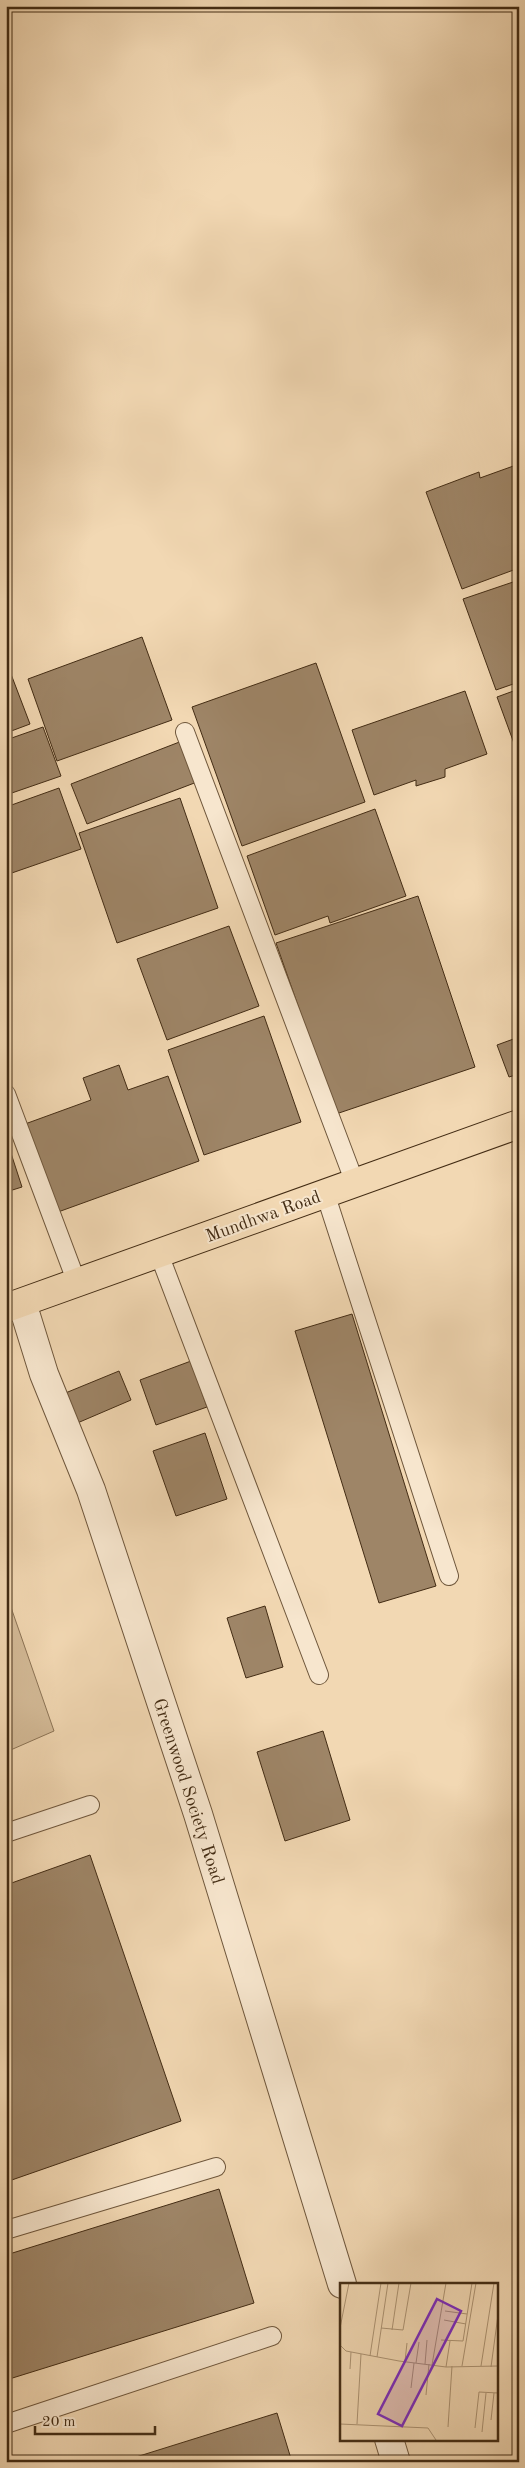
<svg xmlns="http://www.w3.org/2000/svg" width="525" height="2468" font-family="'Old Standard TT',serif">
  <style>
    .green { fill: #d4bb98; stroke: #8c7456 }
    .building { fill: #9e8567; stroke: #432c14 }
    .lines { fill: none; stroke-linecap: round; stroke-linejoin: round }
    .service-casing { stroke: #6f573c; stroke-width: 20 }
    .minor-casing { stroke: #6f573c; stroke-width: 30 }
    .primary-casing { stroke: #432c14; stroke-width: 30 }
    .service { stroke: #f7e6ce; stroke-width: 18 }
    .minor { stroke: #f7e6ce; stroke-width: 28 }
    .primary { stroke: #f2d8b3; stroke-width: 28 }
    .labels { text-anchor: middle; stroke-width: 4; stroke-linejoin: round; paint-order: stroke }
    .street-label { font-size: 18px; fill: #432c14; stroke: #f7e6ce }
    .inset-road { fill: none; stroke: #ac9373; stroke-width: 1 }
    .view { fill: #7b2cbf; fill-opacity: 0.15; stroke: #7b2cbf; stroke-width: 2.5 }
    .inset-edge { fill: none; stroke: #432c14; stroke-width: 2.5 }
  </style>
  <rect width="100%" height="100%" fill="#f2d8b3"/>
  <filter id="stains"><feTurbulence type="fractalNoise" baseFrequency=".004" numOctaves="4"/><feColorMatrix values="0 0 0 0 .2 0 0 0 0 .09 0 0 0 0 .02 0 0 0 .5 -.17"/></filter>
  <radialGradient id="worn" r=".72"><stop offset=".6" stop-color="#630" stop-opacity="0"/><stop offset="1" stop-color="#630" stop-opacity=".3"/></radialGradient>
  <polygon class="green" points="6,1593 54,1731 6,1752"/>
  <g class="building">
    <polygon points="519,464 519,568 462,589 426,492 479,472 480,478"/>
    <polygon points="519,580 519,682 496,690 463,599"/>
    <polygon points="142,637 172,720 57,761 28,679"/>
    <polygon points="6,661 30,724 6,733"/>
    <polygon points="316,663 365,802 242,846 192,707"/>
    <polygon points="519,689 519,757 497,697"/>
    <polygon points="465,691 487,754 445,769 445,777 416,786 416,780 374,795 352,730"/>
    <polygon points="43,727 61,776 6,795 6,740"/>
    <polygon points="182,741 197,782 87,824 71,784"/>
    <polygon points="59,788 81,849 6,875 6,807"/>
    <polygon points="180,798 218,908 117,943 79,833"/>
    <polygon points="375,809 406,896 330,923 328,916 275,935 247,856"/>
    <polygon points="418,896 475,1067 336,1114 276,943"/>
    <polygon points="229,926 259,1006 167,1040 137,959"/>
    <polygon points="264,1016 301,1122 204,1155 168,1050"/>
    <polygon points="519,1037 519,1074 509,1077 497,1045"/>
    <polygon points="119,1065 128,1090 168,1076 199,1161 58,1212 25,1124 91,1100 83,1078"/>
    <polygon points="6,1138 22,1187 6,1192"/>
    <polygon points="352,1314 436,1586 379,1603 295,1331"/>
    <polygon points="191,1361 207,1407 156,1425 140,1380"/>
    <polygon points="119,1371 131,1400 75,1424 63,1394"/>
    <polygon points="205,1433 227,1499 176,1516 153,1451"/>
    <polygon points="265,1606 283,1667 246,1678 227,1618"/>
    <polygon points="323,1731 350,1820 285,1841 257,1752"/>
    <polygon points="90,1855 181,2121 6,2182 6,1885"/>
    <polygon points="219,2189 254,2303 6,2380 6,2255"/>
    <polygon points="277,2413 292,2462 120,2462"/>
  </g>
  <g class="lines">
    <defs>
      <g id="service">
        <polyline points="185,732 355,1183"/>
        <polyline points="6,1094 77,1283"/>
        <polyline points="325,1193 449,1576"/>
        <polyline points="159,1254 319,1675"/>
        <polyline points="6,1833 90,1805"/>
        <polyline points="6,2230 216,2167"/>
        <polyline points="6,2424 272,2336"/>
      </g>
      <g id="minor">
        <polyline points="22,1303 44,1374 91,1490 198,1814 342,2284"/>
        <polyline points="389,2439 396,2462"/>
      </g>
      <polyline id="primary" points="6,1308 519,1124"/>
    </defs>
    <use href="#service" class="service-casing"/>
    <use href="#minor" class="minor-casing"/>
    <use href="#primary" class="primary-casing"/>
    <use href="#service" class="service"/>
    <use href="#minor" class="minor"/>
    <use href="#primary" class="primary"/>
  </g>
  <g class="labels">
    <g class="street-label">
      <text transform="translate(263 1216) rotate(-20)" y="6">Mundhwa Road</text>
      <text transform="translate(189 1791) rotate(72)" y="6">Greenwood Society Road</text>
    </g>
  </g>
  <g transform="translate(340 2283)">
    <rect width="158" height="158" fill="#f2d8b3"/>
    <path class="inset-road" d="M105 28 127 31M104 37 126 41M0 45 9 0M41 45 63 47 71 0M52 47 59 0M101 57 123 58 132 0M0 62 6 68 59 78 106 84 158 83M30 73 41 0M37 74 48 0M65 78 67 60M76 80 79 59M85 81 87 57M92 82 106 0M122 83 136 0M141 83 154 0M106 84 110 58M151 84 158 32M10 86 11 69M0 91V121M71 105 74 80M86 112 89 81M151 137 154 110M0 141 88 145 96 157M17 141 21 71M108 144 112 83M135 145 139 109 158 110M142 149 146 110"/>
    <path class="view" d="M97 16 121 28 62 143 38 131Z"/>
    <rect width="158" height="158" class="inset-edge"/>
  </g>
  <rect width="525" height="2468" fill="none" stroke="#f2d8b3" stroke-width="25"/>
  <rect x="8" y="8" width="510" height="2453" fill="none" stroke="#432c14" stroke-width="2.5"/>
  <rect x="12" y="12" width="500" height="2443" fill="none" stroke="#432c14"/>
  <path d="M35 2426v8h120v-8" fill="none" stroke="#432c14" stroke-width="2.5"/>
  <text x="42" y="2426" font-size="15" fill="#432c14" stroke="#f7e6ce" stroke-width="4" paint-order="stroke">20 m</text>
  <rect width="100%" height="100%" filter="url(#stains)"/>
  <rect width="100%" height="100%" fill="url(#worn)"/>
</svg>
